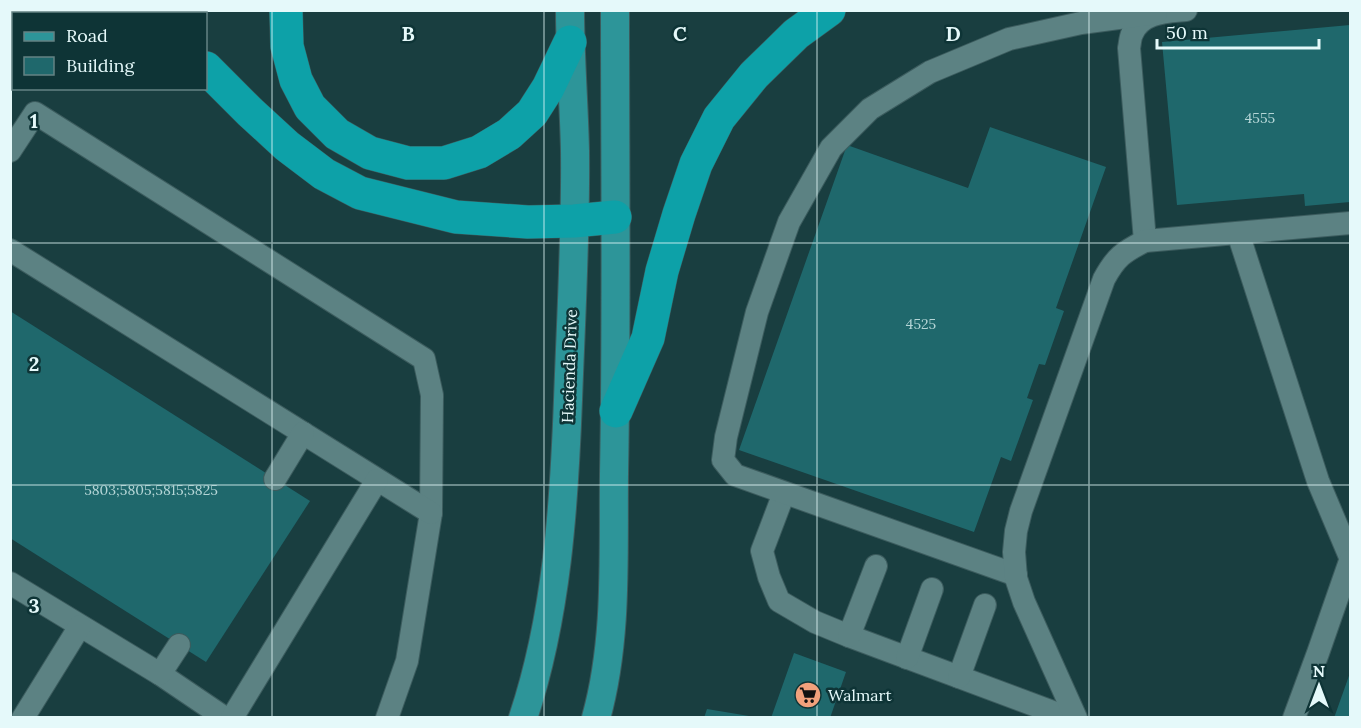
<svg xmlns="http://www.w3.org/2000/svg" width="1361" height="728" font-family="Lora,serif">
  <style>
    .building { fill: #1f686c }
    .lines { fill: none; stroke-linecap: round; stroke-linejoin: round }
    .minor-casing { stroke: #3c5c5e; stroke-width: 24 }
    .major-casing { stroke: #3c5c5e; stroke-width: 30 }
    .highway-casing { stroke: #3c5c5e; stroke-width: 34 }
    .minor { stroke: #5c8283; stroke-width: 22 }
    .major { stroke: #2d9599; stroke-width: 28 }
    .highway { stroke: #0da1a8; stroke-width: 33 }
    .grid { fill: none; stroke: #e5f9fa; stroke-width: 1.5; stroke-opacity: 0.55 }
    .labels { text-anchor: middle; stroke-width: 5; stroke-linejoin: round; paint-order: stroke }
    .number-label { font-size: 14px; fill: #b4d5d6 }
    .street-label { font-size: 16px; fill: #e5f9fa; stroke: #0e3436 }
    .poi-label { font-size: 16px; fill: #e5f9fa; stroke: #0e3436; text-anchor: start }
    .grid-label { font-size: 20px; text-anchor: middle; font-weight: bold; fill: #e5f9fa; stroke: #0e3436; stroke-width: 5; stroke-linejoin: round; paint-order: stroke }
  </style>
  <rect width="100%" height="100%" fill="#193e40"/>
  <g class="building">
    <polygon points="1350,25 1350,202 1305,206 1304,194 1177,205 1162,42"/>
    <polygon points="990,127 1106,167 1056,308 1064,311 1045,365 1039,364 1027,398 1033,400 1011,461 1001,457 974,532 739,450 847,145 968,188"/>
    <polygon points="10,311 310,501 206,662 10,538"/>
    <polygon points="794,653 846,672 830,718 771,718"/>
    <polygon points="1350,673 1350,718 1334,718"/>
    <polygon points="707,709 749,716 749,718 704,718"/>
  </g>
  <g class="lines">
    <defs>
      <g id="minor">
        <polyline points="10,151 35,113 424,359 432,395 431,513 407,661 387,718"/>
        <polyline points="1238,233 1318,481 1350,557"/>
        <path d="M1145 241 1129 48C1130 44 1130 38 1132 34 1141 12 1166 12 1186 10"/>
        <polyline points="10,250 431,513"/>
        <polyline points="275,479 303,433"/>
        <polyline points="784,493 762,551 769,577 779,601 815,622 849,636 1069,718"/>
        <polyline points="1016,575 735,475 723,460 726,437 757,312 789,222 831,148 870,109 930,72 1009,39 1081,23 1156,13"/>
        <polyline points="10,583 160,674 225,718"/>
        <polyline points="849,636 876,566"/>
        <polyline points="907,658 932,589"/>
        <polyline points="160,674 179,645"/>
        <polyline points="959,677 985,605"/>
        <polyline points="23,718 80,626"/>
        <polyline points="232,718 377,480"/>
        <path d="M1076 718 1024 602 1016 578 1014 552 1016 531 1021 511 1104 279C1116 257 1123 252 1145 241L1350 223"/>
        <polyline points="1294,718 1318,653 1350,561"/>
      </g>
      <g id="major">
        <path d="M523 718C557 616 564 506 568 400 571 317 576 234 575 151 574 104 570 57 570 10"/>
        <path d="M596 718C618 639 613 555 614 474 617 319 615 165 615 10"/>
      </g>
      <g id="highway">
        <polyline points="146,10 150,14"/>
        <polyline points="286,10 287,46 296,80 310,107 337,134 370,153 408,163 444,163 479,152 509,134 532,113 548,88 570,42"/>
        <polyline points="206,68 250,112 287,146 324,174 360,193 456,217 528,222 574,221 615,217"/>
        <polyline points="616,411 648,338 662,271 679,214 696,164 719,118 754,75 796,34 829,10"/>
      </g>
    </defs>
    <use href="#minor" class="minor-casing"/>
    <use href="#major" class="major-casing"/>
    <use href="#highway" class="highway-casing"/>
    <use href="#minor" class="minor"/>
    <use href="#major" class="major"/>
    <use href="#highway" class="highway"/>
  </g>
  <path class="grid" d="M272 10V718M544 10V718M817 10V718M1089 10V718M10 243H1350M10 485H1350"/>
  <defs>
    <symbol id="supermarket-disc" viewBox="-11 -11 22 22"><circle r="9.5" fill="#f1a17c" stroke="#0e3436"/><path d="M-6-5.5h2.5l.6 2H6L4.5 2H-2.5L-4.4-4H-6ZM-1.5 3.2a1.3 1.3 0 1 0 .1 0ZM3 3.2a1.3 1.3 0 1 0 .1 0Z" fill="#111"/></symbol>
  </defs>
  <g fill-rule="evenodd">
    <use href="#supermarket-disc" x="793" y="680" width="30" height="30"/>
  </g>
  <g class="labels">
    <g class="number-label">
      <text x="1260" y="123">4555</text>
      <text x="921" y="329">4525</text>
      <text x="151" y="495">5803;5805;5815;5825</text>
    </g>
    <g class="street-label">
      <text transform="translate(569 366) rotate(-88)" y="6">Hacienda Drive</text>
    </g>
    <g class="poi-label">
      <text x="828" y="701">Walmart</text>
    </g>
  </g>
  <g class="grid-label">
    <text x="408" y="41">B</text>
    <text x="680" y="41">C</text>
    <text x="953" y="41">D</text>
    <text x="34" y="128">1</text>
    <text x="34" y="371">2</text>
    <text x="34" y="613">3</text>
  </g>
  <rect width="1361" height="728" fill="none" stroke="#e5f9fa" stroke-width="24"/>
  <rect x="12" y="12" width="195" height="78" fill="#0e3436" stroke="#648384" stroke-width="1.5"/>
  <rect x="24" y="32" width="30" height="9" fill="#2d9599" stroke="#648384" stroke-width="1.5"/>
  <text x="66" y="42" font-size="18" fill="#e5f9fa">Road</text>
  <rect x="24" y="57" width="30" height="18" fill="#1f686c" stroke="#648384" stroke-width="1.5"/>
  <text x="66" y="72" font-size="18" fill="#e5f9fa">Building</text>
  <g transform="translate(1319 686)" stroke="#0e3436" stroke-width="4.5" paint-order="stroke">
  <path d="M0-4.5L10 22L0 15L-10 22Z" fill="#e5f9fa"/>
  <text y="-9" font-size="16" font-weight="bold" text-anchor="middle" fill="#e5f9fa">N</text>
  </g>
  <path d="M1157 39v9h162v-9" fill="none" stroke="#e5f9fa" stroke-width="3"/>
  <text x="1166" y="39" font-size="18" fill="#e5f9fa" stroke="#0e3436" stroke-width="4.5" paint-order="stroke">50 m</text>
</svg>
